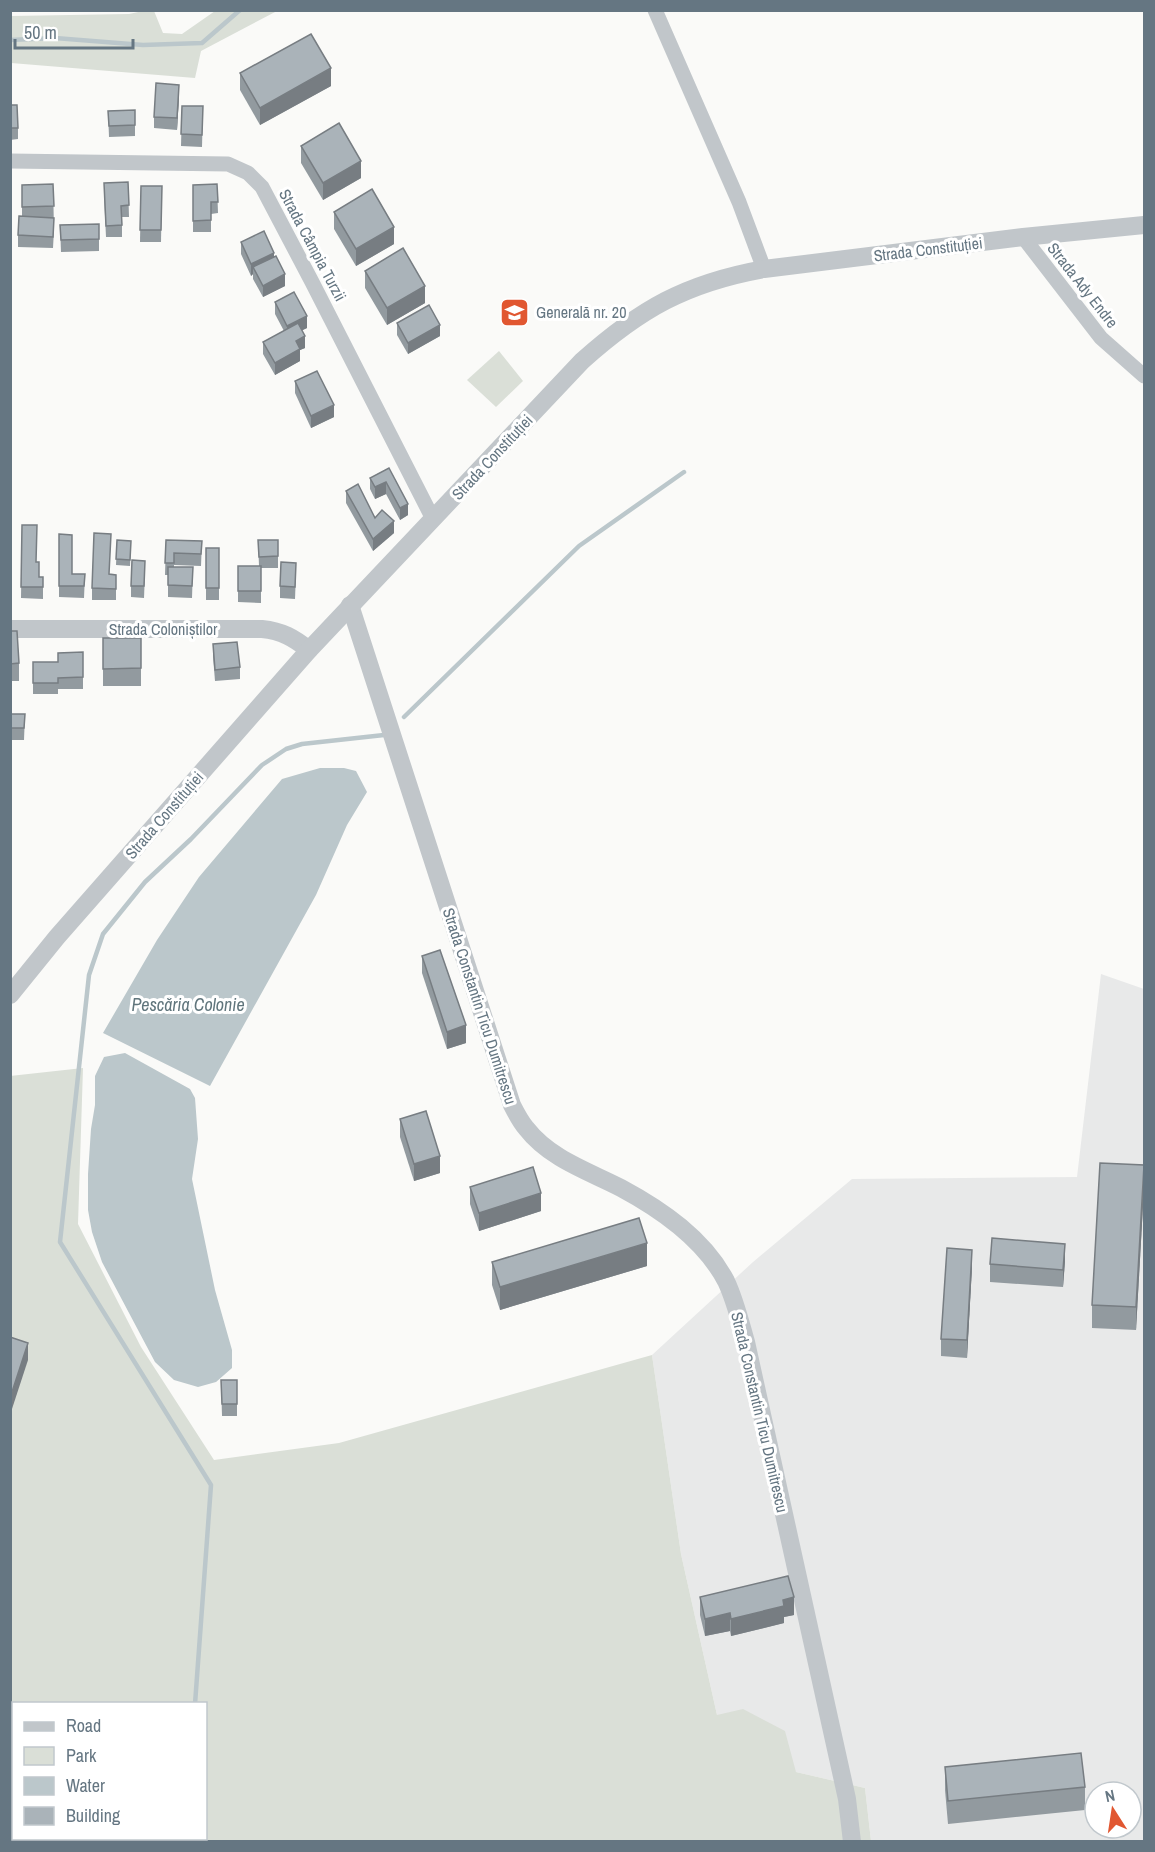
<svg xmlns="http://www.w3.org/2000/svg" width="1155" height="1852" font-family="'Archivo Narrow',sans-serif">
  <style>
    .built { fill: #e8e9e9; fill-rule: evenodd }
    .green { fill: #dadfd7; fill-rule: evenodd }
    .water { fill: #bbc7cb }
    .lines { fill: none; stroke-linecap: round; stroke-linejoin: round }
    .stream { stroke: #bbc7cb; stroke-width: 4.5 }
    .minor { stroke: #c1c6ca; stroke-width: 15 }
    .tertiary { stroke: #c1c6ca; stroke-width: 18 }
    .wall { fill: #929a9f }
    .shaded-wall { fill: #777d82 }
    .building { fill: #aab3b9; stroke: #777d82; stroke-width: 1.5 }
    .labels { text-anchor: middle; stroke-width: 6; stroke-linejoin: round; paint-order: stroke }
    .street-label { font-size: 16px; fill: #657682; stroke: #fff }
    .poi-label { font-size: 16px; fill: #657682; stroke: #fff; text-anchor: start }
    .water-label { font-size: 18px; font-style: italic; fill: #60757c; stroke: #fff }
  </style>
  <rect width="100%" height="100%" fill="#fafaf8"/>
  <path class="built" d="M1101 974 1144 989V1841H871L865 1788 796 1772 717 1715 681 1554 652 1355 753 1262 852 1179 1077 1177ZM1095 1792H1131V1828H1095Z"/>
  <g class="green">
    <polygon points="143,11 154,11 163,33 182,34 215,11 277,11 201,51 195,78 11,63 11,16 129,14"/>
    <polygon points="499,351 523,381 496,407 467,380"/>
    <path d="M83 1068 78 1224 141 1347 214 1460 339 1443 652 1355 681 1554 717 1715 743 1709 785 1731 796 1772 865 1788 871 1841H11L10 1076ZM14 1704H206V1838H14Z"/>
  </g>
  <g class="water">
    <polygon points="320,768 344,768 356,771 367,792 347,825 316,895 210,1086 103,1033 157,940 199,877 282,779"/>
    <polygon points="125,1053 190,1089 195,1098 198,1139 192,1179 215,1290 232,1350 232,1368 216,1382 198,1387 174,1380 155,1362 102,1262 92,1232 88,1210 88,1174 91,1129 95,1105 95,1076 104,1057"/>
  </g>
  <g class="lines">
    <g class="stream">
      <polyline points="10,40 55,38 143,45 202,43 240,10"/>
      <polyline points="404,717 579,546 684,472"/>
      <polyline points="195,1704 211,1485 60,1242 89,975 103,934 145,882 191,839 262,765 286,749 302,744 384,735"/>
      <polyline points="185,1842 186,1838"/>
    </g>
    <g class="minor">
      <polyline points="655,10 739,202 764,269"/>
      <polyline points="10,161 228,164 248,173 262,187 312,282 433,519"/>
      <polyline points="1023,237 1101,338 1144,376"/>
    </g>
    <g class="tertiary">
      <path d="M350 605 512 1105C516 1113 520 1121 526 1128 550 1159 588 1171 621 1188 662 1210 704 1239 726 1281 735 1300 740 1321 746 1342L847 1799 852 1842"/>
      <path d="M10 629H262C282 631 294 638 309 650"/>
      <path d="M10 995 57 937 309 650 582 361C640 309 686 283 764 269L1023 237 1144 225"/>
    </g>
  </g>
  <g class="wall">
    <polygon points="240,73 331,86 260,125 240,90"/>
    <polygon points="179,96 177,130 154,128 154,117"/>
    <polygon points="10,105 18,128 18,139 10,140"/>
    <polygon points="182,106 203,106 202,147 181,146"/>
    <polygon points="135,110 135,136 109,137 108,111"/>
    <polygon points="301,146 361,178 323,200 301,163"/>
    <polygon points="128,182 129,217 122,217 122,237 106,237 104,195"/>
    <polygon points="53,184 54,230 53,248 18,247 18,235 22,217 22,185"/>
    <polygon points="217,184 218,213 211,214 211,232 193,232 193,185"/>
    <polygon points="141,186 162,186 161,242 140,242"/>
    <polygon points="334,212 394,244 356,266 334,229"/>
    <polygon points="99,224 99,251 61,252 60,225"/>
    <polygon points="241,242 274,257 285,286 263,297 253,279 253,274 251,276 241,254"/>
    <polygon points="365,271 425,303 387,325 365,288"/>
    <polygon points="275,302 307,328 302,330 305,348 300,350 300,361 275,375 263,354 263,342 284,331 275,314"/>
    <polygon points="397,323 440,336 408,354 397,335"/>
    <polygon points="295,381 334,417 311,428 295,393"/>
    <polygon points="389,468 408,515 400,520 386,494 375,499 370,489 370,478"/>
    <polygon points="346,491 394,533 373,551 346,503"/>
    <polygon points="22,525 36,562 39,577 43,577 43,599 21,598"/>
    <polygon points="59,534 72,574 85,574 84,598 59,597"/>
    <polygon points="117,540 131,541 130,566 116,565"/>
    <polygon points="166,540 202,541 201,566 174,565 174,567 193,567 192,598 168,597 168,575 165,575"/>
    <polygon points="258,540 278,540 278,568 261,568 261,603 238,602 238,566 259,566"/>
    <rect x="206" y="548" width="13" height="52"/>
    <polygon points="145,573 144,598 131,597 131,586"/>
    <polygon points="110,574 116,575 116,600 92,600 92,588"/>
    <polygon points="296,574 295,599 280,598 280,586"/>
    <polygon points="10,631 19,663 19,681 11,681 10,697"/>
    <rect x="103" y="638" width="38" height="48"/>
    <polygon points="213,644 240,667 240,679 215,681 213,656"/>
    <polygon points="83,652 83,689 58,689 58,694 33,694 33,662 58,662"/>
    <polygon points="10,714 25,714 24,740 10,740"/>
    <polygon points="422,956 466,1043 447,1049 422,973"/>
    <polygon points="400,1119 440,1173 414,1181 400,1137"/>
    <polygon points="470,1187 541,1211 479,1231 470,1204"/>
    <polygon points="1144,1188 1136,1330 1092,1328 1092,1305"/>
    <polygon points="1065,1261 1063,1287 990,1282 990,1264"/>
    <polygon points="492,1262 647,1266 500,1310 492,1285"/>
    <polygon points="972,1267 967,1358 941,1356 941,1339"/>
    <polygon points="221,1380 237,1380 237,1416 222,1416"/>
    <polygon points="700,1597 794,1615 784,1617 784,1623 731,1636 730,1631 705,1636 700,1615"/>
    <polygon points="945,1767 1085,1787 1085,1810 948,1824 945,1790"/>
  </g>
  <g class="shaded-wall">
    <polygon points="331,68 331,86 260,125 260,108"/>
    <polygon points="179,85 179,96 177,130 177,118"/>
    <polygon points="361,161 361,178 323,200 323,183"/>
    <polygon points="394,227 394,244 356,266 356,249"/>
    <polygon points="274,253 274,264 253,267 253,274 251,276 251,264"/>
    <polygon points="285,274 285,286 263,297 263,286"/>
    <polygon points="425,286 425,303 387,325 387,308"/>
    <polygon points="307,316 307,328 287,338 287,326"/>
    <polygon points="440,325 440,336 408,354 408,343"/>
    <polygon points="305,336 305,348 300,350 300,361 275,375 275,363 296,341"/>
    <polygon points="334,405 334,417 311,428 311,416"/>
    <polygon points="386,482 386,494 375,499 375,487"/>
    <polygon points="408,504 408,515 400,520 400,508"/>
    <polygon points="394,521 394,533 373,551 373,539"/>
    <polygon points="466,1025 466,1043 447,1049 447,1032"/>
    <polygon points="440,1156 440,1173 414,1181 414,1164"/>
    <polygon points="1144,1165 1144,1188 1136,1330 1136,1307"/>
    <polygon points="541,1193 541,1211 479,1231 479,1213"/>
    <polygon points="647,1243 647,1266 500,1310 500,1287"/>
    <polygon points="1065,1244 1065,1261 1063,1287 1063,1270"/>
    <polygon points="972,1250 972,1267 967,1358 967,1340"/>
    <polygon points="28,1343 28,1360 10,1415 10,1398"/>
    <polygon points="794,1597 794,1615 784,1617 784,1623 731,1636 731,1619 783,1600"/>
    <polygon points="730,1613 730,1631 705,1636 705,1619"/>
  </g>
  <g class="building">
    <polygon points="311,34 331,68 260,108 240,73"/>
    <polygon points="156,83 179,85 177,118 154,117"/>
    <polygon points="10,105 17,105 18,128 10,128"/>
    <polygon points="182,106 203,106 202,135 181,134"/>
    <polygon points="135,110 135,125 109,126 108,111"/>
    <polygon points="339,123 361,161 323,183 301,146"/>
    <polygon points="128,182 129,205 121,206 122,225 106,226 104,183"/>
    <polygon points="53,184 54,206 22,207 22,185"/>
    <polygon points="217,184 218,202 211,202 211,220 193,221 193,185"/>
    <polygon points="141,186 162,186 161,230 140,230"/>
    <polygon points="372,189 394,227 356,249 334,212"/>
    <polygon points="19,216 54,218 53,237 18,235"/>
    <polygon points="99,224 99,239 61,240 60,225"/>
    <polygon points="264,231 274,253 251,264 241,242"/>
    <polygon points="403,248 425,286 387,308 365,271"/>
    <polygon points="276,256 285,274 263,286 253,267"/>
    <polygon points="294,292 307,316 287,326 275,302"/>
    <polygon points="429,305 440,325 408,343 397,323"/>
    <polygon points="298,323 305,336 296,341 300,349 275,363 263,342"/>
    <polygon points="317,371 334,405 311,416 295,381"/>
    <polygon points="389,468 408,504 400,508 386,482 375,487 370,478"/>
    <polygon points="358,484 375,518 382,510 394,521 373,539 346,491"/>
    <polygon points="22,525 37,525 36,562 39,562 39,577 43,577 43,587 21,587"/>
    <polygon points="94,533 111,534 109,574 116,575 116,589 92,588"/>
    <polygon points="59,534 72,535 72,574 85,574 84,586 59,586"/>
    <polygon points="117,540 131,541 130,560 116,559"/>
    <polygon points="166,540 202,541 201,554 174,553 174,563 165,563"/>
    <polygon points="258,540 278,540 278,556 259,557"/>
    <rect x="206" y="548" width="13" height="40"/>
    <polygon points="132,560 145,561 144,586 131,586"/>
    <polygon points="281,562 296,563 295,587 280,586"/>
    <rect x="238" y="566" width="23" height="25"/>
    <polygon points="168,567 193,567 192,586 168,585"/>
    <polygon points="10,631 17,631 19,663 10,664"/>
    <polygon points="103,638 141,638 141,668 103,669"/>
    <polygon points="237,642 240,667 215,670 213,644"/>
    <polygon points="83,652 83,677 58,678 58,683 33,683 33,662 58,662 58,653"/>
    <polygon points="10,714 25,714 24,728 10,728"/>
    <polygon points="440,950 466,1025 447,1032 422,956"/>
    <polygon points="426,1111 440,1156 414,1164 400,1119"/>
    <polygon points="1100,1163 1144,1165 1136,1307 1092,1305"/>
    <polygon points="533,1167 541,1193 479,1213 470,1187"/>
    <polygon points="639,1218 647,1243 500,1287 492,1262"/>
    <polygon points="992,1238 1065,1244 1063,1270 990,1264"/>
    <polygon points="947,1248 972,1250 967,1340 941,1339"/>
    <polygon points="10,1337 28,1343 10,1398"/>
    <polygon points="221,1380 237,1380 237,1404 222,1404"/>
    <polygon points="788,1576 794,1597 783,1600 784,1606 731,1619 730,1613 705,1619 700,1597"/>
    <polygon points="1081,1753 1085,1787 948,1801 945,1767"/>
  </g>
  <defs>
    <symbol id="school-square" viewBox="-11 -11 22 22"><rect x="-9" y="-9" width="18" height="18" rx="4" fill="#e15731" stroke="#fff"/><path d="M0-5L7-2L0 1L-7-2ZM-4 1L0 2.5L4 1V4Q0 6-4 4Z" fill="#fff"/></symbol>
  </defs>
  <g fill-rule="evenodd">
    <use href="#school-square" x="498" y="296" width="33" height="33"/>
  </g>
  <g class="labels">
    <g class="street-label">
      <text transform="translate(313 245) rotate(62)" y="6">Strada Câmpia Turzii</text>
      <text transform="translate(928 249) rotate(-7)" y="6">Strada Constituției</text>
      <text transform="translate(1083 285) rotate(52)" y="6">Strada Ady Endre</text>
      <text transform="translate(492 457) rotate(-47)" y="6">Strada Constituției</text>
      <text x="163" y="635">Strada Coloniștilor</text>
      <text transform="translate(164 815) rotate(-49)" y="6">Strada Constituției</text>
      <text transform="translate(480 1006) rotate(72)" y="6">Strada Constantin Ticu Dumitrescu</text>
      <text transform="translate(760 1412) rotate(77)" y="6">Strada Constantin Ticu Dumitrescu</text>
    </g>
    <g class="poi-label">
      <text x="536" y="318">Generală nr. 20</text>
    </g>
    <g class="water-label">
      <text x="188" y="1011">Pescăria Colonie</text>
    </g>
  </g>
  <rect width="1155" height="1852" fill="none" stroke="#657682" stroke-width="24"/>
  <rect x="12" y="1702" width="195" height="138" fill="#ffffff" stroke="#c1c8cd" stroke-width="1.5"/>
  <rect x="24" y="1722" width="30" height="9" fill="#c1c6ca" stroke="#c1c8cd" stroke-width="1.5"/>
  <text x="66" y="1732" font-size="18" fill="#657682">Road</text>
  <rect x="24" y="1747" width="30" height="18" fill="#dadfd7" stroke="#c1c8cd" stroke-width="1.5"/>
  <text x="66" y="1762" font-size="18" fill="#657682">Park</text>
  <rect x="24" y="1777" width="30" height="18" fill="#bbc7cb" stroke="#c1c8cd" stroke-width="1.5"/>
  <text x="66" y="1792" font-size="18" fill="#657682">Water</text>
  <rect x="24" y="1807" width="30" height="18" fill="#aab3b9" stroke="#c1c8cd" stroke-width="1.5"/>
  <text x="66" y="1822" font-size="18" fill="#657682">Building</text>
  <g transform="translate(1113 1810) rotate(348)"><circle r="28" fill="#ffffff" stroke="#c1c8cd" stroke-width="1.5"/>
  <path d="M0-4.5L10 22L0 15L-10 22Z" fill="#e15731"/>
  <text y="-9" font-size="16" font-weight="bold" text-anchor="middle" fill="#657682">N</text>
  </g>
  <path d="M15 39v9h118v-9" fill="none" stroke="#657682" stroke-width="3"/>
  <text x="24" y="39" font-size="18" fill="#657682" stroke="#ffffff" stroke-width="4.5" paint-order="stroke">50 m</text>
</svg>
